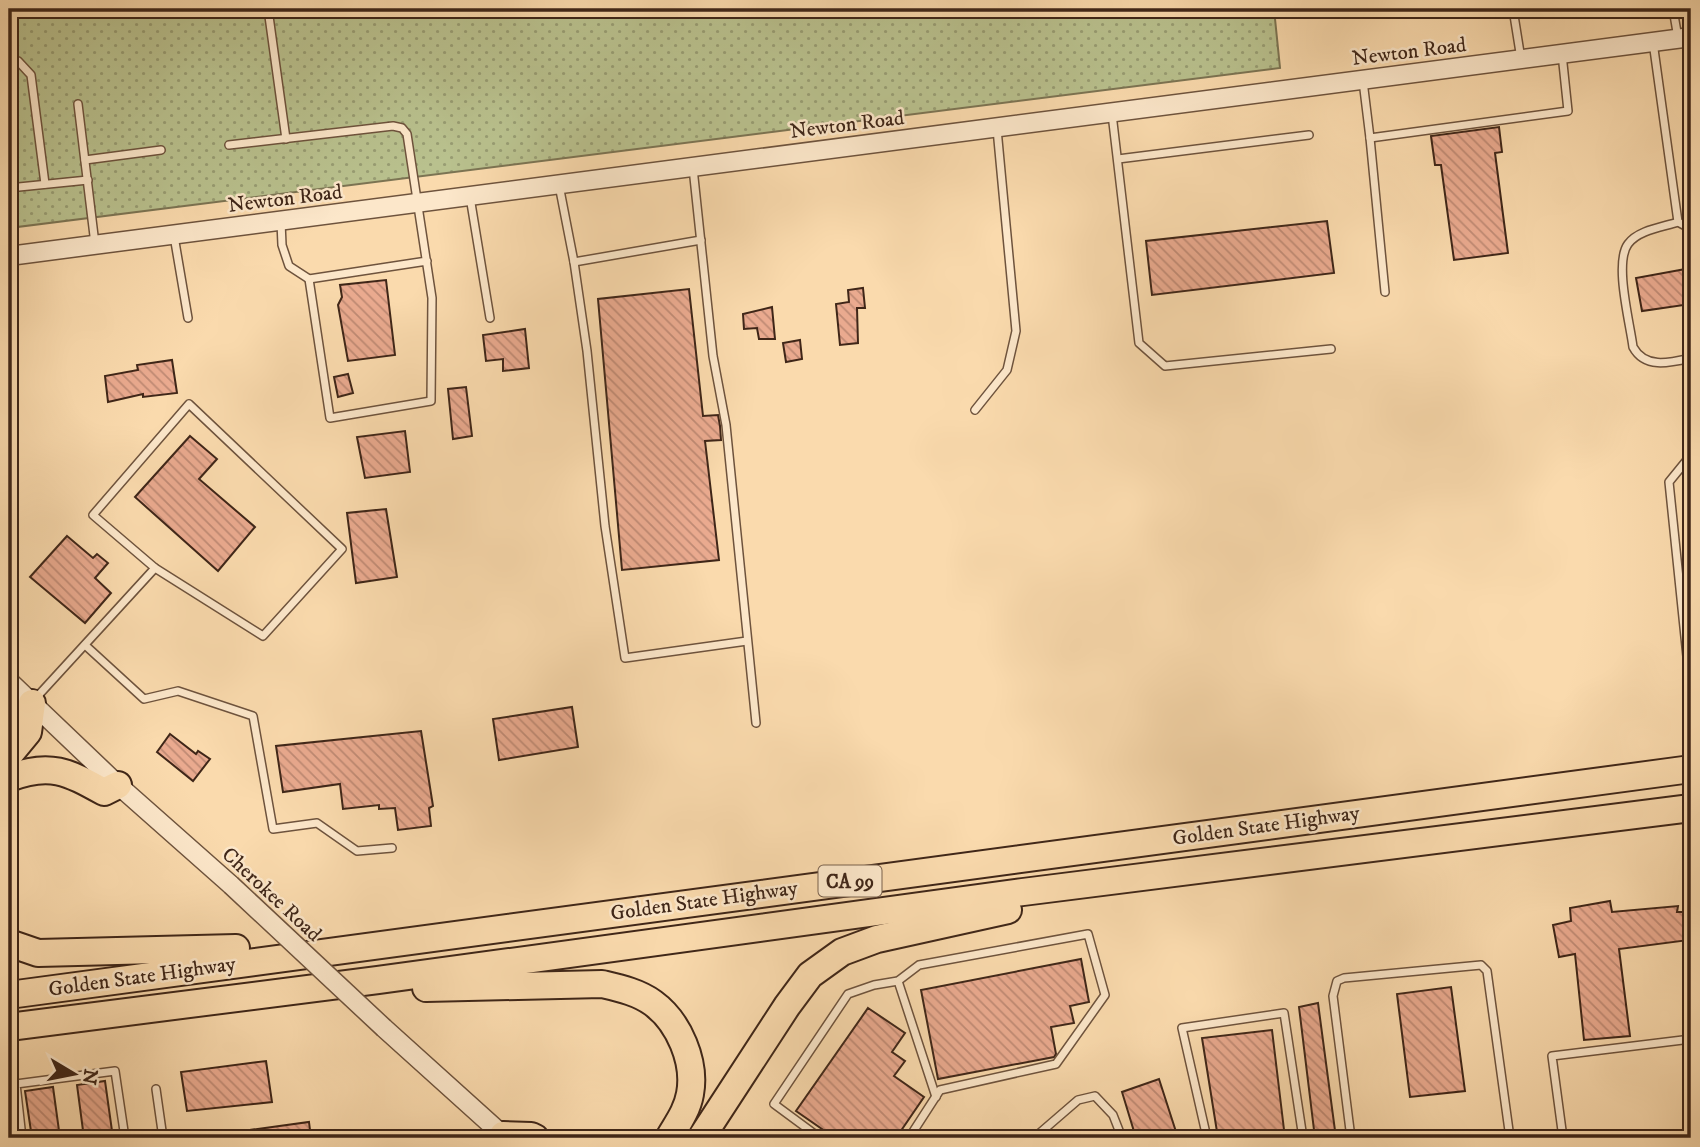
<svg xmlns="http://www.w3.org/2000/svg" width="1700" height="1147" font-family="'IM FELL DW Pica',serif">
  <style>
    .grass { fill: url(#grass-dots); stroke: #7c7453; stroke-width: 2 }
    .building { fill: url(#building-back-hatch); stroke: #3f2618; stroke-width: 2 }
    .lines { fill: none; stroke-linecap: round; stroke-linejoin: round }
    .service-casing { stroke: #6e533d; stroke-width: 10 }
    .tertiary-casing { stroke: #6e533d; stroke-width: 21 }
    .motorway-casing { stroke: #3f2618; stroke-width: 30 }
    .service { stroke: #fce7ca; stroke-width: 7 }
    .tertiary { stroke: #fce7ca; stroke-width: 18 }
    .motorway { stroke: #fadaad; stroke-width: 26 }
    .tertiary-bridge-casing { stroke: #6e533d; stroke-width: 21; stroke-linecap: butt }
    .tertiary-bridge { stroke: #fce7ca; stroke-width: 18 }
    .labels { text-anchor: middle; stroke-width: 5; stroke-linejoin: round; paint-order: stroke }
    .shield { fill: #fce7ca; stroke: #78604d; stroke-width: 2 }
    .shield-label { font-size: 19px; font-weight: bold; fill: #3f2618 }
    .street-label { font-size: 21px; fill: #3f2618; stroke: #fce7ca }
  </style>
  <defs>
    <pattern id="grass-dots" width="8" height="8" patternUnits="userSpaceOnUse" patternTransform="scale(1.75)"><rect width="8" height="8" fill="#b9c18e"/><path d="M2 2h.1M6 6h.1" fill="none" stroke="#989d73" stroke-width="1.8" stroke-linecap="round"/></pattern>
    <pattern id="building-back-hatch" width="6" height="6" patternUnits="userSpaceOnUse" patternTransform="scale(1.75)"><rect width="6" height="6" fill="#eaaa8f"/><path d="M-1 5l2 2M0 0l6 6M5-1l2 2" fill="none" stroke="#bf8a74"/></pattern>
  </defs>
  <rect width="100%" height="100%" fill="#fadaad"/>
  <filter id="stains"><feTurbulence type="fractalNoise" baseFrequency=".00286" numOctaves="4"/><feColorMatrix values="0 0 0 0 .2 0 0 0 0 .09 0 0 0 0 .02 0 0 0 .5 -.17"/></filter>
  <radialGradient id="worn" r=".72"><stop offset=".6" stop-color="#630" stop-opacity="0"/><stop offset="1" stop-color="#630" stop-opacity=".3"/></radialGradient>
  <polygon class="grass" points="9,9 1274,9 1280,68 9,228"/>
  <g class="building">
    <polygon points="1499,127 1502,152 1495,153 1508,253 1454,260 1441,165 1435,165 1431,136"/>
    <polygon points="1327,221 1334,273 1152,295 1146,241"/>
    <polygon points="1691,268 1691,304 1642,311 1636,278"/>
    <polygon points="386,280 395,355 348,361 338,305 342,297 340,285"/>
    <polygon points="863,288 865,308 857,308 858,343 840,345 836,304 849,302 848,290"/>
    <polygon points="689,289 703,416 718,415 720,426 721,440 705,441 719,560 622,570 598,299"/>
    <polygon points="772,307 775,339 759,339 757,328 744,329 743,314"/>
    <polygon points="525,329 529,368 503,371 503,359 486,361 483,335"/>
    <polygon points="800,340 802,359 786,362 783,343"/>
    <polygon points="172,360 177,393 143,397 143,394 108,402 105,376 138,370 137,365"/>
    <polygon points="348,374 353,393 338,397 334,377"/>
    <polygon points="466,387 472,436 453,439 448,389"/>
    <polygon points="405,431 410,472 365,478 357,437"/>
    <polygon points="190,436 217,459 199,479 255,527 218,571 135,497"/>
    <polygon points="386,509 397,577 356,583 347,513"/>
    <polygon points="67,536 93,558 97,554 108,563 95,578 111,593 85,623 30,577"/>
    <polygon points="572,707 578,747 499,760 493,719"/>
    <polygon points="421,731 433,806 429,808 431,826 398,830 395,808 379,809 379,805 343,809 340,784 283,792 276,746"/>
    <polygon points="170,734 196,754 198,751 210,759 193,781 157,752"/>
    <polygon points="1610,901 1612,912 1678,906 1677,912 1686,912 1689,940 1619,949 1630,1036 1584,1040 1575,954 1559,957 1553,925 1571,921 1570,908"/>
    <polygon points="1081,959 1089,1002 1070,1006 1074,1023 1051,1027 1056,1054 1054,1057 938,1079 921,990"/>
    <polygon points="1451,987 1465,1091 1410,1097 1397,994"/>
    <polygon points="1318,1003 1336,1138 1315,1138 1299,1007"/>
    <polygon points="868,1008 905,1033 892,1052 905,1061 894,1076 924,1097 896,1138 835,1138 796,1111"/>
    <polygon points="1272,1030 1285,1138 1218,1138 1202,1038"/>
    <polygon points="266,1061 272,1102 187,1111 181,1072"/>
    <polygon points="1159,1079 1178,1138 1136,1138 1122,1092"/>
    <polygon points="105,1081 113,1138 84,1138 77,1085"/>
    <polygon points="53,1087 60,1138 32,1138 25,1091"/>
    <polygon points="309,1122 311,1138 242,1138 242,1131"/>
  </g>
  <g class="lines">
    <defs>
      <g id="service">
        <polyline points="268,9 286,139"/>
        <polyline points="1513,9 1521,59"/>
        <polyline points="1673,9 1678,38"/>
        <polyline points="1653,42 1678,222"/>
        <polyline points="9,60 18,61 31,75 45,184"/>
        <polyline points="1363,81 1370,138 1568,111 1562,54"/>
        <polyline points="78,104 95,244"/>
        <polyline points="1112,114 1139,343 1165,366 1331,349"/>
        <polyline points="1370,138 1385,292"/>
        <polyline points="229,145 393,126 402,128 407,134 432,298 431,401 330,418 309,279 427,261"/>
        <polyline points="1118,159 1309,135"/>
        <polyline points="85,160 161,150"/>
        <polyline points="693,168 713,356 726,425 756,723"/>
        <polyline points="559,185 574,262 587,351 605,526 625,658 747,641"/>
        <polyline points="9,188 88,180"/>
        <polyline points="470,197 490,318"/>
        <polyline points="281,222 282,245 289,266 309,279"/>
        <path d="M1691 229 1678 222C1663 227 1638 230 1628 244 1614 263 1630 323 1633 347 1645 369 1669 363 1691 358"/>
        <polyline points="174,236 188,318"/>
        <polyline points="574,262 701,240"/>
        <polygon points="189,404 342,549 263,636 155,568 93,515"/>
        <polyline points="975,410 1007,370 1016,331 997,129"/>
        <polyline points="1691,455 1669,482 1688,666 1691,668"/>
        <polyline points="85,645 144,699 178,691 253,716 273,829 317,823 357,851 392,848"/>
        <polyline points="35,699 155,568"/>
        <polyline points="898,981 936,1097"/>
        <polyline points="156,1089 163,1138"/>
        <polyline points="22,1138 16,1084 115,1071 125,1138"/>
        <polyline points="820,1138 774,1104 848,994 874,985 898,981 919,965 1088,934 1105,995 1056,1064 940,1090 909,1138"/>
        <polyline points="1034,1138 1078,1100 1095,1096 1113,1115 1122,1138"/>
        <polyline points="1207,1138 1182,1028 1284,1013 1303,1138"/>
        <polyline points="1351,1138 1333,996 1337,981 1344,978 1481,965 1487,971 1510,1138"/>
        <polyline points="1563,1138 1552,1056 1691,1039"/>
      </g>
      <g id="tertiary">
        <polyline points="9,256 1691,37"/>
        <polyline points="9,681 118,785 231,885"/>
        <polyline points="384,1028 506,1138"/>
      </g>
      <g id="motorway">
        <polyline points="9,755 28,732 32,703"/>
        <path d="M9 778C50 762 68 772 104 792L118 785"/>
        <polyline points="9,943 38,953 236,948"/>
        <path d="M426 988 602 984C619 988 638 992 653 1003 679 1022 696 1062 690 1094 687 1111 677 1124 669 1138"/>
        <polyline points="9,995 1691,769"/>
        <polyline points="9,1027 378,980 1023,892 1691,808"/>
        <polyline points="503,1135 531,1136 535,1138"/>
        <polyline points="701,1138 787,1006 810,975 842,952 877,939 1008,910"/>
      </g>
    </defs>
    <use href="#service" class="service-casing"/>
    <use href="#tertiary" class="tertiary-casing"/>
    <use href="#motorway" class="motorway-casing"/>
    <use href="#service" class="service"/>
    <use href="#tertiary" class="tertiary"/>
    <use href="#motorway" class="motorway"/>
    <defs>
      <polyline id="tertiary-bridge" points="231,885 384,1028"/>
    </defs>
    <use href="#tertiary-bridge" class="tertiary-bridge-casing"/>
    <use href="#tertiary-bridge" class="tertiary-bridge"/>
  </g>
  <g class="labels">
    <rect class="shield" x="818.5" y="865.5" width="63" height="31" rx="5"/>
    <g class="shield-label">
      <text x="850" y="888">CA 99</text>
    </g>
    <g class="street-label">
      <text transform="translate(1409 51) rotate(-7)" y="7">Newton Road</text>
      <text transform="translate(847 124) rotate(-7)" y="7">Newton Road</text>
      <text transform="translate(285 198) rotate(-7)" y="7">Newton Road</text>
      <text transform="translate(1266 825) rotate(-8)" y="7">Golden State Highway</text>
      <text transform="translate(272 894) rotate(43)" y="7">Cherokee Road</text>
      <text transform="translate(704 900) rotate(-8)" y="7">Golden State Highway</text>
      <text transform="translate(142 976) rotate(-8)" y="7">Golden State Highway</text>
    </g>
  </g>
  <rect width="1700" height="1147" fill="none" stroke="#fadaad" stroke-width="35"/>
  <rect x="10" y="10" width="1679" height="1126" fill="none" stroke="#3f2618" stroke-width="3.5"/>
  <rect x="18" y="18" width="1665" height="1112" fill="none" stroke="#3f2618" stroke-width="2"/>
  <g transform="translate(74 1074) rotate(100)" stroke="#fce7ca" stroke-width="5" paint-order="stroke">
  <path d="M0-5L12 26L0 18L-12 26Z" fill="#3f2618"/>
  <text y="-10" font-size="19" font-weight="bold" text-anchor="middle" fill="#3f2618">N</text>
  </g>
  <rect width="100%" height="100%" filter="url(#stains)"/>
  <rect width="100%" height="100%" fill="url(#worn)"/>
</svg>
